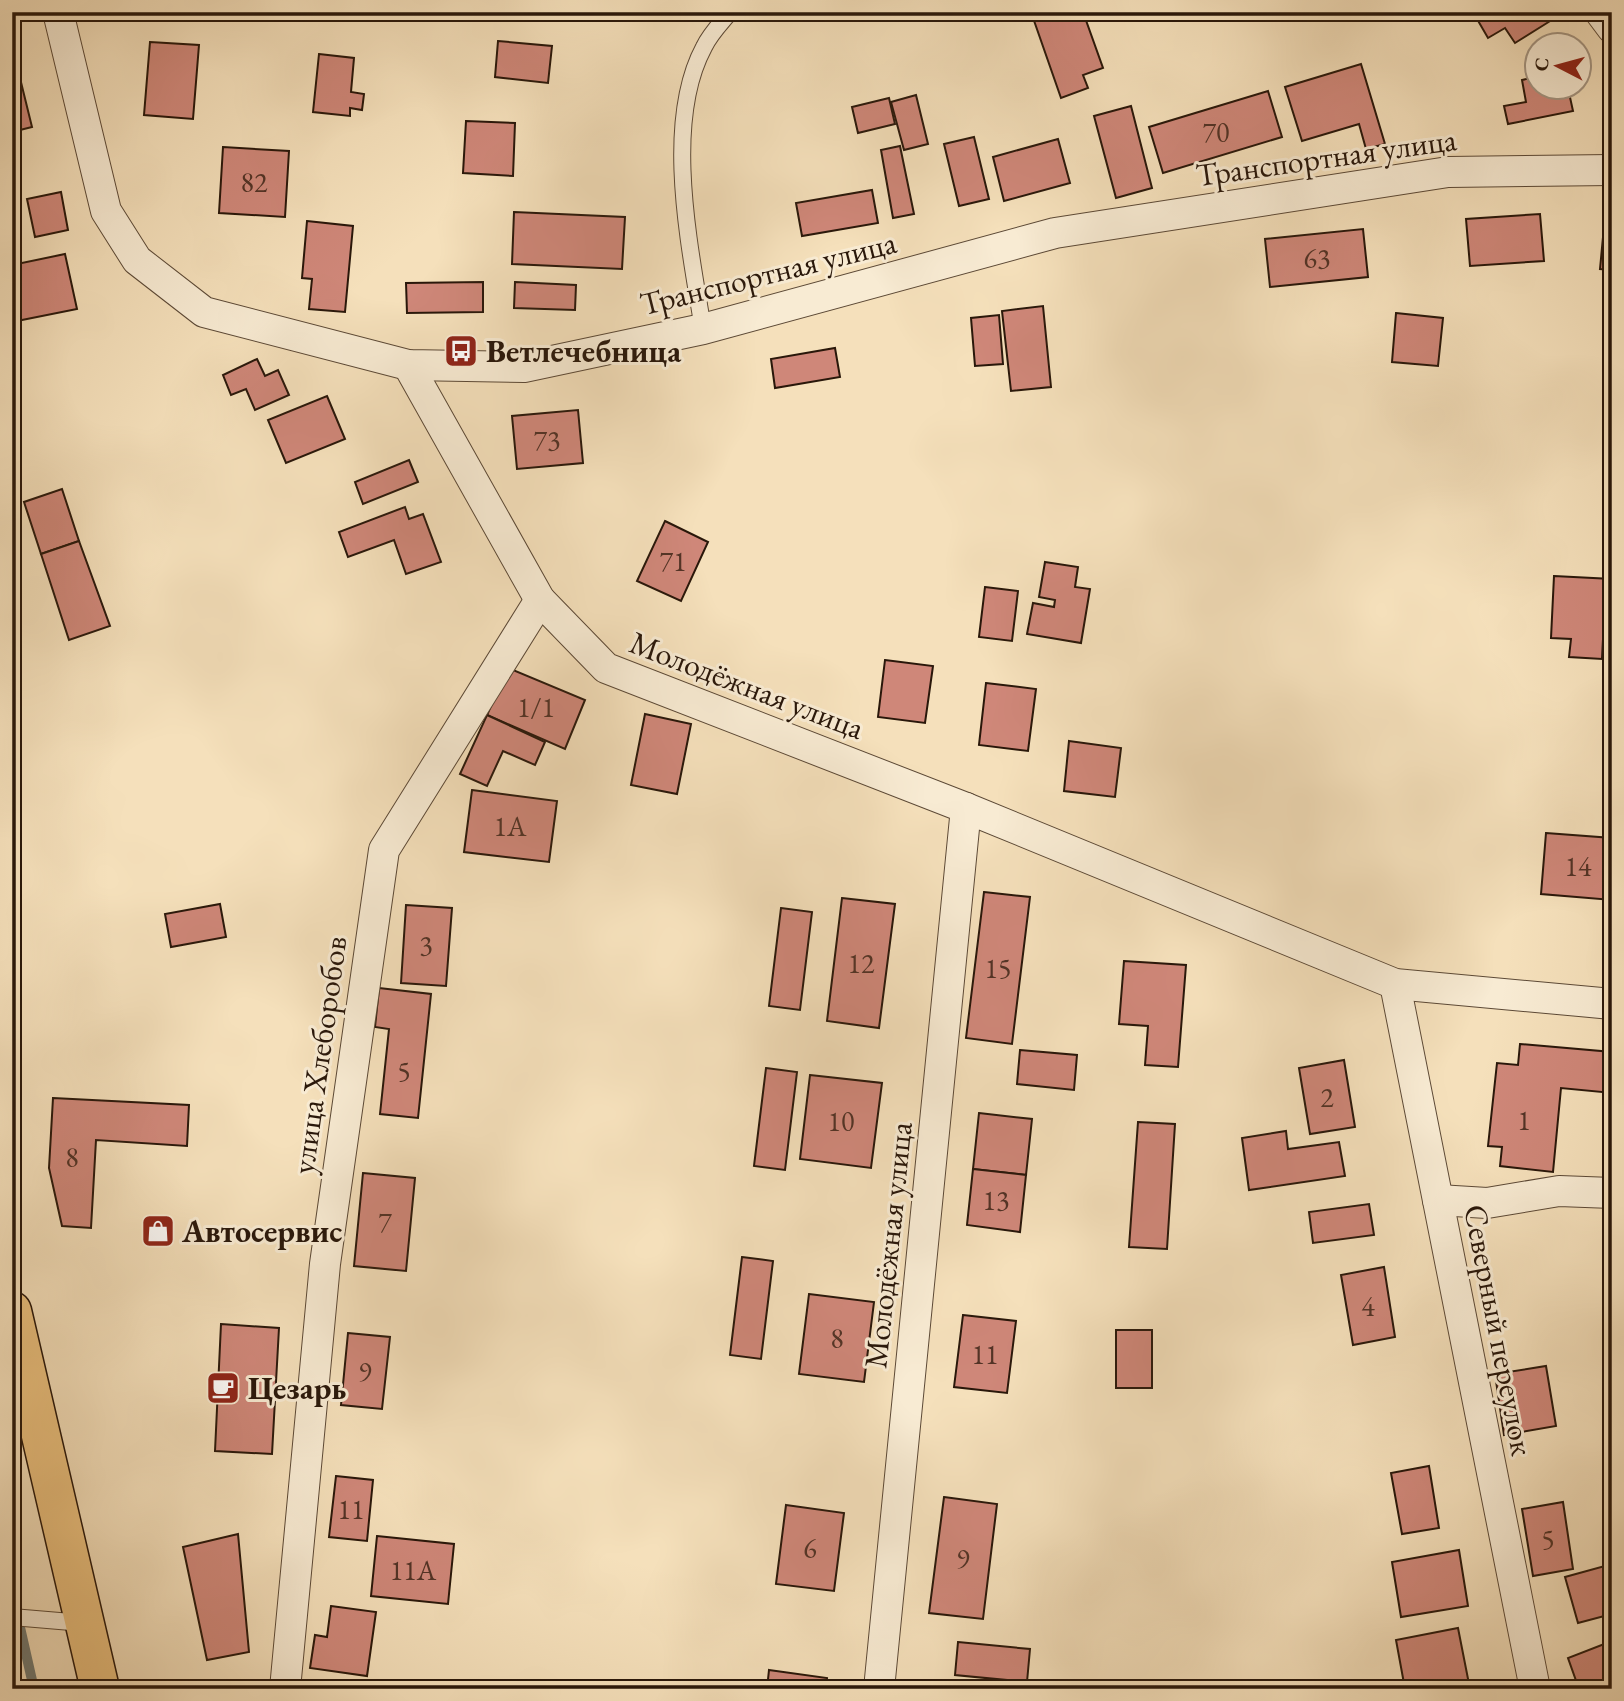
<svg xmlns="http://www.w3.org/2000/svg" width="1624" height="1701" font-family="'EB Garamond',serif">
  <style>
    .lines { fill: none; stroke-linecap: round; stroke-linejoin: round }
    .stream { stroke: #707973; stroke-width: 10 }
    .building { fill: #cf8779; stroke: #29170a; stroke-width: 2 }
    .service-casing { stroke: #5c4936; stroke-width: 18 }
    .minor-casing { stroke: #5c4936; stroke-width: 32 }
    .trunk-casing { stroke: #29170a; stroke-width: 41 }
    .service { stroke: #f8ebd3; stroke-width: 16 }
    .minor { stroke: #f8ebd3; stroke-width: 30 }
    .trunk { stroke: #eac07e; stroke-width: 38 }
    .labels { text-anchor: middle; stroke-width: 6; stroke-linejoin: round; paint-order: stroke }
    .number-label { font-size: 28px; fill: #523326 }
    .street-label { font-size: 32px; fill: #29170a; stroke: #f8ebd3 }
    .poi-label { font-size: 32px; font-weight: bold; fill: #29170a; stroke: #f8ebd3; text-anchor: start }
  </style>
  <rect width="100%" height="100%" fill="#f5e0bb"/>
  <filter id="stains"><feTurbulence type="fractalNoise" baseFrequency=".00286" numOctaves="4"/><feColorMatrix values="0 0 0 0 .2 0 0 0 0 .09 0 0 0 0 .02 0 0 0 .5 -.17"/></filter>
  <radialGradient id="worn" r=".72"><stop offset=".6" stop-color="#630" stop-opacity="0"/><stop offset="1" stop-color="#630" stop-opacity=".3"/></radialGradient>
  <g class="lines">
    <polyline class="stream" points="12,1592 34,1689"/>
  </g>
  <g class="building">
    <polygon points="1031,12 1083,12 1103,68 1083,75 1088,88 1061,98"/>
    <polygon points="1473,12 1552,12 1555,18 1515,43 1505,28 1488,38"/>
    <polygon points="498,41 552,46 548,83 495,77"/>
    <polygon points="150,42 199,45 193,119 144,115"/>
    <polygon points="319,54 354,58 351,92 364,94 362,110 350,108 350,116 313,112"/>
    <polygon points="1361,64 1385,144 1366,149 1359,124 1302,141 1285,87"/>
    <polygon points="18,70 32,127 12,132 12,71"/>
    <polygon points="1536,77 1536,88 1543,88 1544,91 1568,88 1573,111 1508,124 1504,106 1526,102 1522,80"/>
    <polygon points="1268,91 1282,137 1163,173 1149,127"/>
    <polygon points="916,95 928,144 904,150 891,102"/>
    <polygon points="889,98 895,124 858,133 852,107"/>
    <polygon points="1131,106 1152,188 1116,198 1094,116"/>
    <polygon points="466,121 515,123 513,176 463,173"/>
    <polygon points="974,137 989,199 959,206 944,144"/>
    <polygon points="1058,139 1070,183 1004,201 993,157"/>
    <polygon points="900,146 914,214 893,218 881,150"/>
    <polygon points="223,147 289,151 285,217 219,213"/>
    <polygon points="872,190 878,223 802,236 796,203"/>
    <polygon points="61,192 68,230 35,237 27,199"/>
    <polygon points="514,212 625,217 622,269 512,264"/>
    <polygon points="1540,214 1544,261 1470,266 1466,219"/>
    <polygon points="1605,216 1612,217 1612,270 1600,269"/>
    <polygon points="307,221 353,226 345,312 309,309 312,279 302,278"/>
    <polygon points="1363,229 1368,277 1270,287 1265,239"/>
    <polygon points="65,254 77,309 12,322 12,265"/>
    <polygon points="483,282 483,312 407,313 406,283"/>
    <polygon points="515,282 576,285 575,310 514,308"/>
    <polygon points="1043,306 1051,387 1011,391 1002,311"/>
    <polygon points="1396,313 1443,318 1438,366 1392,362"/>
    <polygon points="999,315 1003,364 975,366 971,318"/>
    <polygon points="835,348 840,377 775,388 771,359"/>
    <polygon points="257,359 265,376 278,370 289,395 255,410 246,389 231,395 223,375"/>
    <polygon points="327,396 345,439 286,463 268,420"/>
    <polygon points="578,410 583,463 517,469 512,416"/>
    <polygon points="409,460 418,482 363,504 355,482"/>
    <polygon points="62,489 79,541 41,554 24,502"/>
    <polygon points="405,507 409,519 423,514 441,562 406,574 394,540 348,557 339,532"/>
    <polygon points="665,521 708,542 681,601 637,581"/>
    <polygon points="79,541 110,626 69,640 41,554"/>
    <polygon points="1045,562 1078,567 1075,587 1090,589 1081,643 1027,634 1033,603 1054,607 1055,600 1039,597"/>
    <polygon points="1554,576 1612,579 1612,639 1603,639 1602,659 1569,657 1571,639 1551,638"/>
    <polygon points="985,587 1018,591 1012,641 979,637"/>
    <polygon points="885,660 933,666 925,723 878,717"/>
    <polygon points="508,668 585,700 565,749 487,715"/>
    <polygon points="986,683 1036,689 1028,751 979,745"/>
    <polygon points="645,714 691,724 677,794 631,785"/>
    <polygon points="487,715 545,742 535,765 503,751 487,786 460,774"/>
    <polygon points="1069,741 1121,748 1115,797 1064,791"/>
    <polygon points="472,790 557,801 549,862 464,852"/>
    <polygon points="1546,833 1612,838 1612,900 1541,894"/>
    <polygon points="984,892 1030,897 1012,1044 966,1038"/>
    <polygon points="842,898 895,904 879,1028 827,1021"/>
    <polygon points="220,904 226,937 171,947 165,914"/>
    <polygon points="406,905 452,908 446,986 401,983"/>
    <polygon points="781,908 812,912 800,1010 769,1006"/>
    <polygon points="1124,961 1186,965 1178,1067 1145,1065 1148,1026 1119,1024"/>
    <polygon points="379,988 431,994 418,1118 380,1114 389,1029 375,1027"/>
    <polygon points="1520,1044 1612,1052 1612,1093 1561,1088 1553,1172 1500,1166 1502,1147 1488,1146 1497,1063 1518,1065"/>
    <polygon points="1020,1050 1077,1055 1074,1090 1017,1084"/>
    <polygon points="1344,1060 1355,1127 1310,1134 1299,1068"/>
    <polygon points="766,1068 797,1072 785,1170 754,1166"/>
    <polygon points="810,1075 882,1083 871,1168 800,1159"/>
    <polygon points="53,1098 189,1105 187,1146 96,1140 91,1228 62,1226 49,1168"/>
    <polygon points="979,1113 1032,1119 1026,1175 973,1169"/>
    <polygon points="1138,1122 1175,1124 1167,1249 1129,1247"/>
    <polygon points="1286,1131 1288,1149 1339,1142 1345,1176 1249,1190 1242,1138"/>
    <polygon points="973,1169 1026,1175 1020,1232 967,1225"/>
    <polygon points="363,1173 415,1178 406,1271 354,1266"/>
    <polygon points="1369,1204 1374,1235 1313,1243 1309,1212"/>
    <polygon points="742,1257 773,1261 761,1359 730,1355"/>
    <polygon points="1384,1267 1395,1337 1353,1345 1341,1275"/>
    <polygon points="809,1294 874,1302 864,1382 799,1374"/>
    <polygon points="963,1315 1016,1321 1007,1393 954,1387"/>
    <polygon points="221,1324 279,1328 272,1454 215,1451"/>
    <rect x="1116" y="1330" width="36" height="58"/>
    <polygon points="348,1333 390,1337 382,1409 341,1405"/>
    <polygon points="1546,1366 1556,1426 1504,1435 1495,1374"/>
    <polygon points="1429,1466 1439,1528 1402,1534 1391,1473"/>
    <polygon points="336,1476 373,1480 367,1541 329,1537"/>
    <polygon points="944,1497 997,1504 983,1619 929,1613"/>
    <polygon points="1563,1502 1573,1569 1533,1576 1522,1509"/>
    <polygon points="786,1505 844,1513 834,1591 776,1584"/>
    <polygon points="238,1534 249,1652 207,1660 183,1547"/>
    <polygon points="377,1536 454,1544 448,1604 371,1596"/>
    <polygon points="1459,1550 1468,1606 1401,1617 1392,1562"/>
    <polygon points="1612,1564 1612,1614 1578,1623 1565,1577"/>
    <polygon points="331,1606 376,1612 367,1676 310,1668 315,1635 327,1637"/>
    <polygon points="1458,1628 1470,1689 1405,1689 1396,1640"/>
    <polygon points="1612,1641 1612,1689 1579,1689 1568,1658"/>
    <polygon points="958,1642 1030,1649 1027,1682 955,1675"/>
    <polygon points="769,1670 827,1678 826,1689 767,1689"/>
    <polygon points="338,1682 374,1685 374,1689 338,1689"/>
  </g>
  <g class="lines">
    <defs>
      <g id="service">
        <path d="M703 329C690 247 663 123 704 47 710 34 721 23 730 12"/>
        <polyline points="12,1617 83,1623"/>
      </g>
      <g id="minor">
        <polyline points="58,12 106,211 137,260 204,312 408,365 524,367 703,329 1055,233 1448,172 1612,170"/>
        <polyline points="1600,12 1612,28"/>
        <polyline points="408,365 540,600 606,668 966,808 1395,984 1612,1004"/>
        <polyline points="1395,984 1535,1689"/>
        <polyline points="1438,1200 1487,1203 1559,1191 1612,1193"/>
        <polyline points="285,1689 325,1264 384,850 540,600"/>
        <polyline points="879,1689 966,808"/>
      </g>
      <polyline id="trunk" points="12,1311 100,1689"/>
    </defs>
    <use href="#service" class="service-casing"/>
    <use href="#minor" class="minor-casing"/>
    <use href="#trunk" class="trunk-casing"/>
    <use href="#service" class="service"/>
    <use href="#minor" class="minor"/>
    <use href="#trunk" class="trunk"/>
  </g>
  <defs>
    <symbol id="bus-square" viewBox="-11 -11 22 22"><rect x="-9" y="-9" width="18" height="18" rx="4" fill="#8f2418" stroke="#f8ebd3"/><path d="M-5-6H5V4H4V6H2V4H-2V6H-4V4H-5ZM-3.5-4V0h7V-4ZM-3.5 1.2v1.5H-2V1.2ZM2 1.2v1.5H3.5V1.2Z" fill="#fff"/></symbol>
    <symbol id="shop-square" viewBox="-11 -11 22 22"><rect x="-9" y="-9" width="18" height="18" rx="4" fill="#8f2418" stroke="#f8ebd3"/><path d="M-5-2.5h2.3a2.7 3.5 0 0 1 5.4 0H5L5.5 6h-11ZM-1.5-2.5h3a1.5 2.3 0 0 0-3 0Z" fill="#fff"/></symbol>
    <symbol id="cafe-square" viewBox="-11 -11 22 22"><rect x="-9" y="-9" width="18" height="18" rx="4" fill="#8f2418" stroke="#f8ebd3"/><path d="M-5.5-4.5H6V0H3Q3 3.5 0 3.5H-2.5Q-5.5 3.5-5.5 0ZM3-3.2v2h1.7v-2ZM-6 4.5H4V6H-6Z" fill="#fff"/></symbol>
  </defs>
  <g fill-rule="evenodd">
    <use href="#bus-square" x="442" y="332" width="38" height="38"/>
    <use href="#shop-square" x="139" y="1212" width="38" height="38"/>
    <use href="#cafe-square" x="204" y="1369" width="38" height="38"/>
  </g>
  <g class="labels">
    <g class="number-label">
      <text x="1216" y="142">70</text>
      <text x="254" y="192">82</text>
      <text x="1317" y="268">63</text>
      <text x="547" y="450">73</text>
      <text x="673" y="571">71</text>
      <text x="536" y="717">1/1</text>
      <text x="510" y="836">1А</text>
      <text x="1578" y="876">14</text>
      <text x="426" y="955">3</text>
      <text x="861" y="973">12</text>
      <text x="998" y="978">15</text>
      <text x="404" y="1081">5</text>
      <text x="1327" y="1107">2</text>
      <text x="1524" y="1130">1</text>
      <text x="841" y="1131">10</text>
      <text x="72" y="1167">8</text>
      <text x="996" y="1210">13</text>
      <text x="385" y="1232">7</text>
      <text x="1368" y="1316">4</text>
      <text x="837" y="1348">8</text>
      <text x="985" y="1364">11</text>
      <text x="365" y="1381">9</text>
      <text x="351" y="1519">11</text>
      <text x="1548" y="1549">5</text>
      <text x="810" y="1558">6</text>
      <text x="963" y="1568">9</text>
      <text x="413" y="1580">11А</text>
    </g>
    <g class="street-label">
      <text transform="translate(1326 157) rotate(-8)" y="11">Транспортная улица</text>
      <text transform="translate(768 273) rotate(-14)" y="11">Транспортная улица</text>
      <text transform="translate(747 685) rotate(21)" y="11">Молодёжная улица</text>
      <text transform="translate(319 1055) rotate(-82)" y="11">улица Хлеборобов</text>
      <text transform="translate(888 1245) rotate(-84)" y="11">Молодёжная улица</text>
      <text transform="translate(1499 1330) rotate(79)" y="11">Северный переулок</text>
    </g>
    <g class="poi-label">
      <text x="486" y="362">Ветлечебница</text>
      <text x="182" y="1242">Автосервис</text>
      <text x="248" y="1399">Цезарь</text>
    </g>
  </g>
  <rect width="1624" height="1701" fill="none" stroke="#f5e0bb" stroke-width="42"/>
  <rect x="14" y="14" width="1596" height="1673" fill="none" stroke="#29170a" stroke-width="3.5"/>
  <rect x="21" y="21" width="1582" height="1659" fill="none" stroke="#29170a" stroke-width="2"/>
  <g transform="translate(1558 66) rotate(276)"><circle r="33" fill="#f8ebd3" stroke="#a59683" stroke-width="2"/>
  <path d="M0-5L12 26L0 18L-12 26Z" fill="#8f2418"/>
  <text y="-10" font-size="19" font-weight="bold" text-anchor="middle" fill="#29170a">С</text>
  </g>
  <rect width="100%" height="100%" filter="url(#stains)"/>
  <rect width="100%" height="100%" fill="url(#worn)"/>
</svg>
